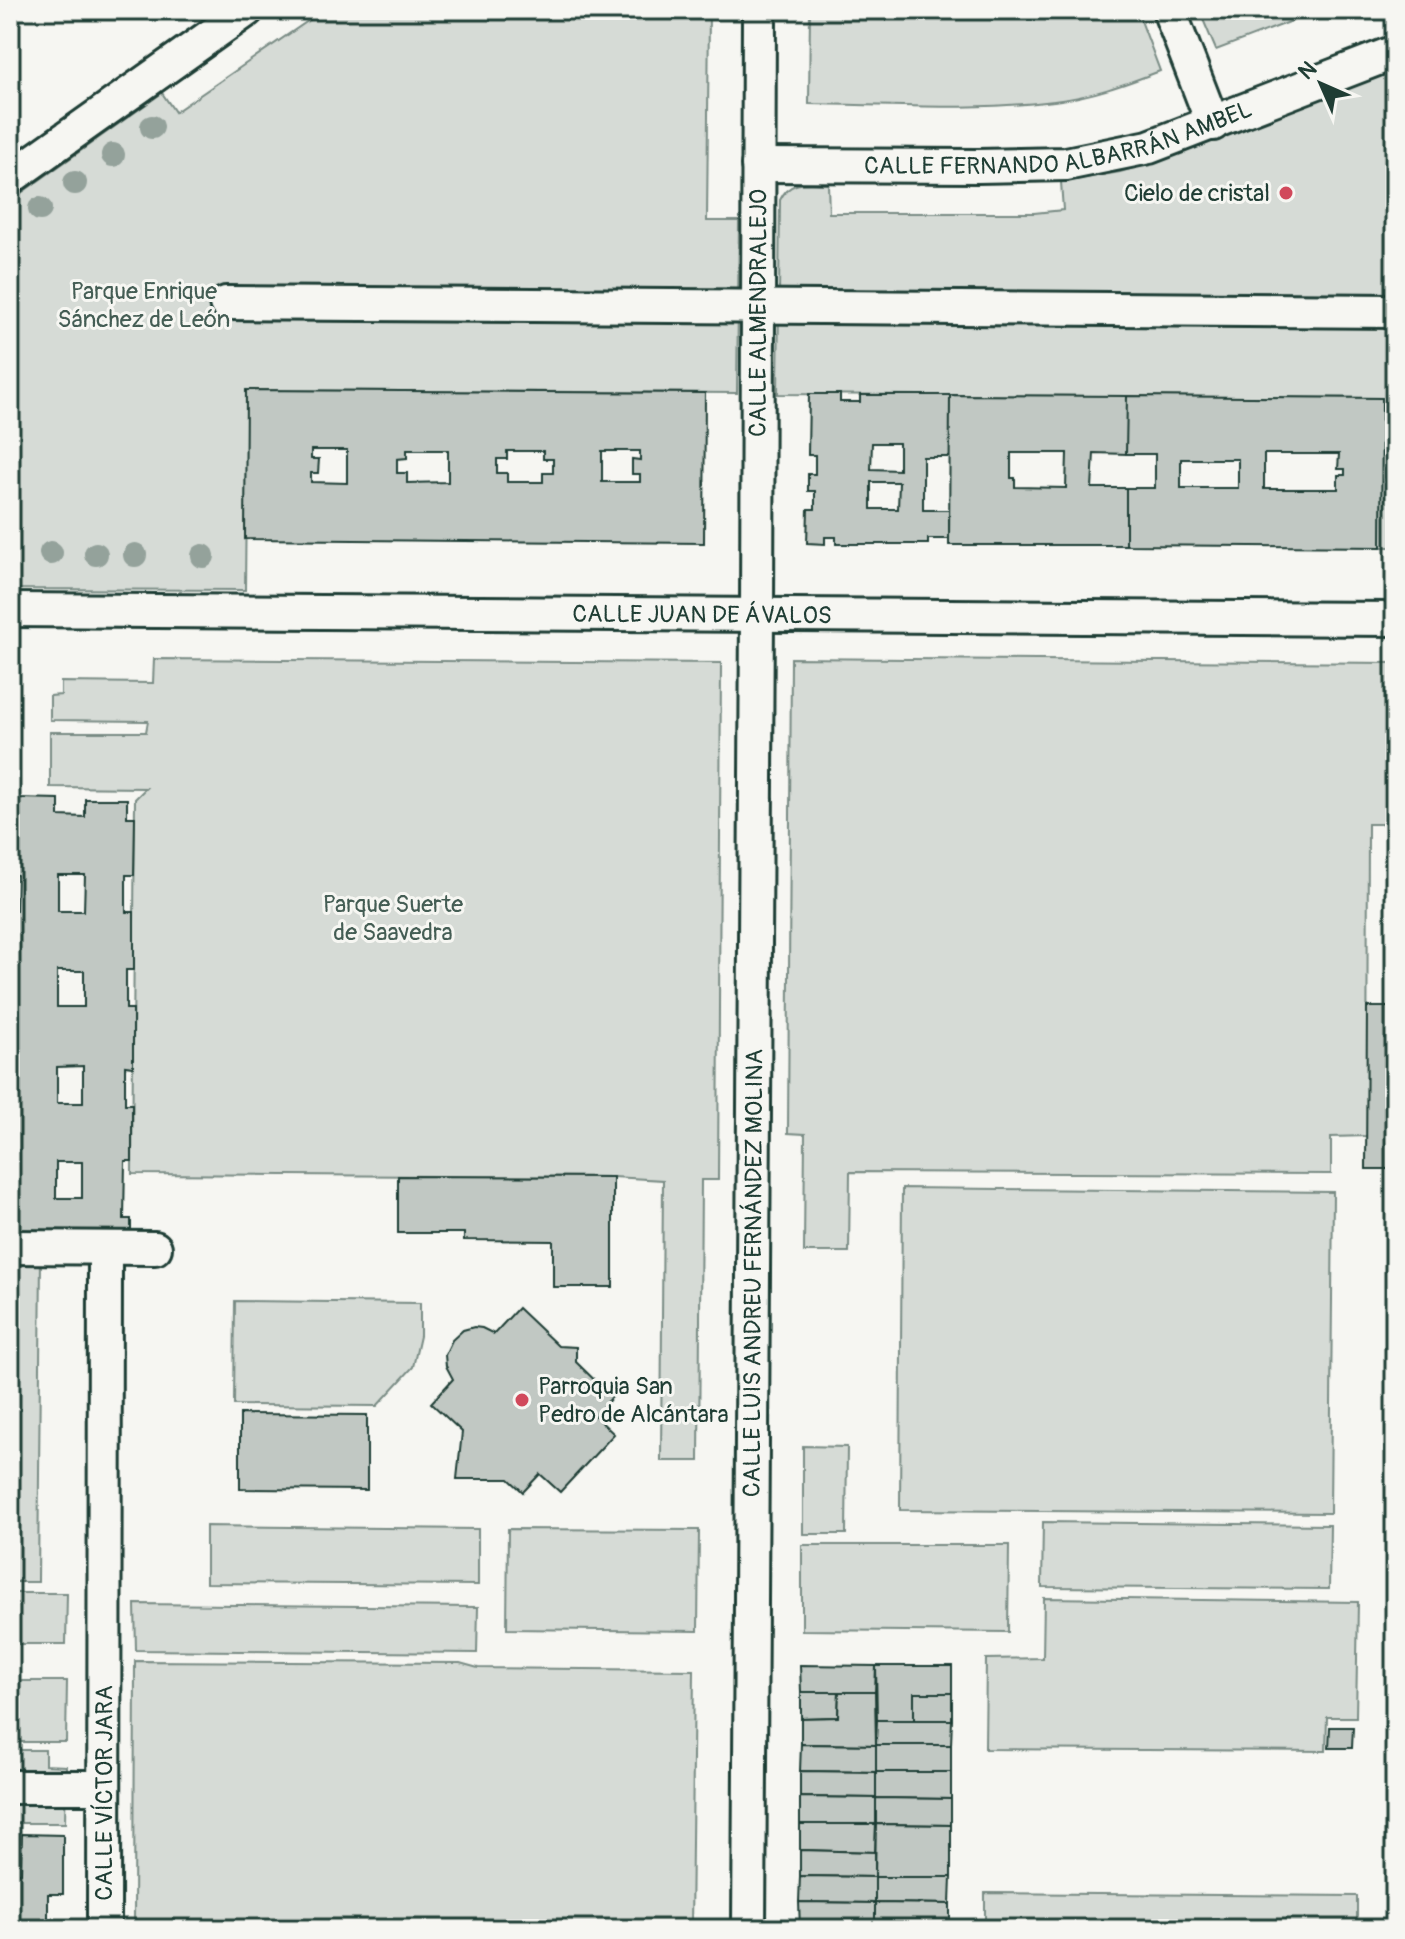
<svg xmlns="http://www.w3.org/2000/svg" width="1405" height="1939" font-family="Pangolin,sans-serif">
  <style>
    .green { fill: #d6dbd6; stroke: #7a8c85; stroke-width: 2 }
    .building { fill: #c1c8c3; stroke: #1f3d34; stroke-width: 2; fill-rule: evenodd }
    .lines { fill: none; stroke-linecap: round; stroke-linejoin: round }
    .street-casing { stroke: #1f3d34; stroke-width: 38 }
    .street { stroke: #f6f6f2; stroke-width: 32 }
    .tree { fill: #94a29b }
    .poi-dot { fill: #d1495b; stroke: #f6f6f2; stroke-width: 3 }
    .labels { text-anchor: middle; stroke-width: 6; stroke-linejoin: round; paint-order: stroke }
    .street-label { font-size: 24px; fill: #1f3d34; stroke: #f6f6f2 }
    .poi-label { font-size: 24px; fill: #1f3d34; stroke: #f6f6f2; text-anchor: end }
    .park-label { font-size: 24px; fill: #445d54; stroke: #f6f6f2 }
  </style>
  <rect width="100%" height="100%" fill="#f6f6f2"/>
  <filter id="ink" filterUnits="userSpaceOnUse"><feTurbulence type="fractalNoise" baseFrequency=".0125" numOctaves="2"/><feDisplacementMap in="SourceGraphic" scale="16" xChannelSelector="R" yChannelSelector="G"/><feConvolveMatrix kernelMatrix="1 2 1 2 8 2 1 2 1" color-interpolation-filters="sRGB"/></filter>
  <g filter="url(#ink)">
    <g class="green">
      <polygon points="324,10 709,10 707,221 739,221 737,393 247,390 245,590 10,589 10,201 162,93 175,112"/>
      <path d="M810 10H1137L1160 71C1126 84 1091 97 1054 101 975 111 889 105 809 104Z"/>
      <polygon points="1199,10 1321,10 1216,50"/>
      <path d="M1395 68V547H1381L1382 398 778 394 780 200C790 179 807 184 828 184L829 213H1034L1063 210 1061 182 1120 172 1140 166Z"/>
      <polygon points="791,658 1395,663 1395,824 1368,824 1367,1136 1331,1137 1331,1174 850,1172 849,1252 804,1252 805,1134 788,1133"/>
      <polygon points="154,659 721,663 718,1180 701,1180 699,1461 661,1461 663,1180 613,1177 132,1174 135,799 146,788 50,787 50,732 146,732 148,721 50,720 50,696 61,695 61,682 153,683"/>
      <polygon points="902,1188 1333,1192 1330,1513 900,1510"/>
      <polygon points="10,1257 41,1257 38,1582 10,1582"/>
      <polygon points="235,1301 420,1303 420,1336 413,1367 377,1406 234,1405"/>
      <polygon points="803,1446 847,1447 846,1534 803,1534"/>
      <polygon points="1043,1522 1330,1525 1329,1589 1042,1587"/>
      <polygon points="206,1526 478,1529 478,1585 206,1583"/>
      <polygon points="508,1529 699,1530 698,1631 507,1629"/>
      <polygon points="802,1545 1009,1545 1008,1632 802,1630"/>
      <polygon points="11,1593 67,1593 66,1644 11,1644"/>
      <polygon points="1044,1598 1358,1602 1356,1717 1327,1717 1326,1751 985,1749 986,1659 1043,1658"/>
      <polygon points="135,1604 478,1607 477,1653 136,1650"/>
      <polygon points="135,1661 460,1663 478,1668 694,1670 691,1929 134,1929"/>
      <polygon points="10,1681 67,1681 66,1742 10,1742"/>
      <polygon points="10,1750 45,1750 45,1765 66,1766 65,1823 10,1823"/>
      <polygon points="985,1893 1357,1896 1357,1929 985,1929"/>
    </g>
    <g class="building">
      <path d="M246 390 705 393 704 543 245 539ZM311 450H347V483L311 482V473H318L319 459H311ZM407 450H448V482L407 483V473H397V459L407 458ZM507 451H543V459H553V473H543V482H507V473H497V459H507ZM602 451H640V460L632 459V474H640V482H602Z"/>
      <path d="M809 394H840V402H860V395H950V457H923V510H949V539H928V544H836V537H825V544L807 543 808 509H815V491H808V474H815V455H808ZM872 443H899V470L871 469ZM871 482H899L898 509H871Z"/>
      <path d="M950 395 1127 396V454L1094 453 1092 488H1126V545H949ZM1011 453H1067L1066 488 1015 487V478H1011Z"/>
      <path d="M1127 396 1382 398 1381 547 1126 545V488H1155V454H1126ZM1264 454H1339L1338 469H1345V475H1338V489H1264ZM1181 459H1238V488H1181Z"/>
      <path d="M17 798 59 799V816L85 817V799H127V817H135L134 875H126V912H134V970H126V1009H133V1067L125 1066V1104H132V1161H125L124 1219H131V1240L10 1239V1218H14V1161H10V1103H15V1066H10V1008H16V969L10 970V911H16L17 875 10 874V816H18ZM58 875H85L84 911H58ZM57 971H84V1007H57ZM83 1066V1103H57V1067ZM56 1162H82V1198H56Z"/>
      <polygon points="1367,1007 1395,1007 1395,1169 1366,1169"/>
      <polygon points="398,1176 613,1177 613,1287 553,1287 553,1241 464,1240 464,1233 398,1233"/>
      <polygon points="518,1308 558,1346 576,1347 576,1362 612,1397 595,1416 614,1434 560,1492 540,1474 523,1492 509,1479 457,1479 462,1432 431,1403 453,1379 446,1366 445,1355 452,1340 463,1330 474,1327 482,1328 494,1334"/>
      <polygon points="240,1414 367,1415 367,1490 240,1489"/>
      <polygon points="800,1665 876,1666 875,1692 801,1692"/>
      <polygon points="876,1666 952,1666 952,1693 914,1693 914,1720 877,1720"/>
      <polygon points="801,1692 839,1692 838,1717 801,1718"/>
      <polygon points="839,1692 875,1692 876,1745 801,1744 801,1718 838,1717"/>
      <rect x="914" y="1693" width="38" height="27"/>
      <polygon points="877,1720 952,1720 951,1745 876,1745"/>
      <polygon points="1330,1727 1353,1727 1352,1748 1329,1748"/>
      <polygon points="801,1744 876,1745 876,1772 800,1771"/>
      <rect x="876" y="1745" width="75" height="27"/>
      <polygon points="800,1771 876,1772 876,1798 800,1797"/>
      <polygon points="876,1772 951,1772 951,1799 876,1798"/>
      <polygon points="800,1797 876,1798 876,1824 800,1824"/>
      <polygon points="876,1798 951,1799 951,1825 876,1824"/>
      <polygon points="800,1824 876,1824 875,1852 800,1850"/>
      <polygon points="876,1824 951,1825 951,1877 875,1877"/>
      <polygon points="22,1834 63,1835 63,1894 48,1894 48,1922 62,1922 62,1929 10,1929 10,1873 21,1873"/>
      <polygon points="800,1850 875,1852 875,1877 800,1876"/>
      <polygon points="800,1876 875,1877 875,1903 799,1902"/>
      <polygon points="875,1877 951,1877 950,1904 875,1903"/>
      <polygon points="799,1902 875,1903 875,1929 800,1928"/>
      <polygon points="875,1903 950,1904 950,1929 875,1929"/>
    </g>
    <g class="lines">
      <defs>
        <g id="street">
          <polyline points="1169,10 1213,124"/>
          <path id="s1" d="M758 165 978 166 1066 164 1149 147 1395 52"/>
          <polyline points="10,178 247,10"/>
          <polyline points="226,303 1395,311"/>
          <path id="s2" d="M10 610 1395 619"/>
          <polyline points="10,1247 155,1248"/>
          <polyline points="10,1787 104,1787"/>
          <path id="s3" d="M104 1929 105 1248"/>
          <path id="s4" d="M749 1929 757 615 759 10"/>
        </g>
      </defs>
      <use href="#street" class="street-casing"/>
      <use href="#street" class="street"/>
    </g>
    <g class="tree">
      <circle cx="152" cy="127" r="12"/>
      <circle cx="113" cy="155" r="12"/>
      <circle cx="75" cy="183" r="12"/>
      <circle cx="40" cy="209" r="12"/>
      <circle cx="51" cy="553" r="12"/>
      <circle cx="96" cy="554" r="12"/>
      <circle cx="135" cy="555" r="12"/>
      <circle cx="203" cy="556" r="12"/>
    </g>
  </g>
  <g class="poi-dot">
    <circle cx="1286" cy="193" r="8"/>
    <circle cx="522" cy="1400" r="8"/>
  </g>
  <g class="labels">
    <g class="street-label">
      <text dy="8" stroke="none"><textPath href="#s1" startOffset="304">CALLE FERNANDO ALBARRÁN AMBEL</textPath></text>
      <text dy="8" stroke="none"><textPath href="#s4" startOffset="1616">CALLE ALMENDRALEJO</textPath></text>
      <text dy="8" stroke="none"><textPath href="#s2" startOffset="692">CALLE JUAN DE ÁVALOS</textPath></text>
      <text dy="8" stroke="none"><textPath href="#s4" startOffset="656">CALLE LUIS ANDREU FERNÁNDEZ MOLINA</textPath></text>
      <text dy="8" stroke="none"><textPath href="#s3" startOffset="136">CALLE VÍCTOR JARA</textPath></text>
    </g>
    <g class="poi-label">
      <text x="1270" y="201">Cielo de cristal</text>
      <text x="538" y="1394" text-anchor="start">Parroquia San<tspan x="538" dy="28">Pedro de Alcántara</tspan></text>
    </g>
    <g class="park-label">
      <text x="144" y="299">Parque Enrique<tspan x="144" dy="28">Sánchez de León</tspan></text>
      <text x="393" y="912">Parque Suerte<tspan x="393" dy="28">de Saavedra</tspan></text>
    </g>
  </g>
  <rect width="1405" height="1939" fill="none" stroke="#f6f6f2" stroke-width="40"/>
  <rect x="20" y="20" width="1365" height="1899" fill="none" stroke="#1f3d34" stroke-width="3" filter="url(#ink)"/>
  <g transform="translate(1321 84) rotate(315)" stroke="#f6f6f2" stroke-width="6" paint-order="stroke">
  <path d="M0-6L14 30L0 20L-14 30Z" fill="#1f3d34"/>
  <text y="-12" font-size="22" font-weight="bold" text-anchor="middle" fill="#1f3d34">N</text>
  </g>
</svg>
